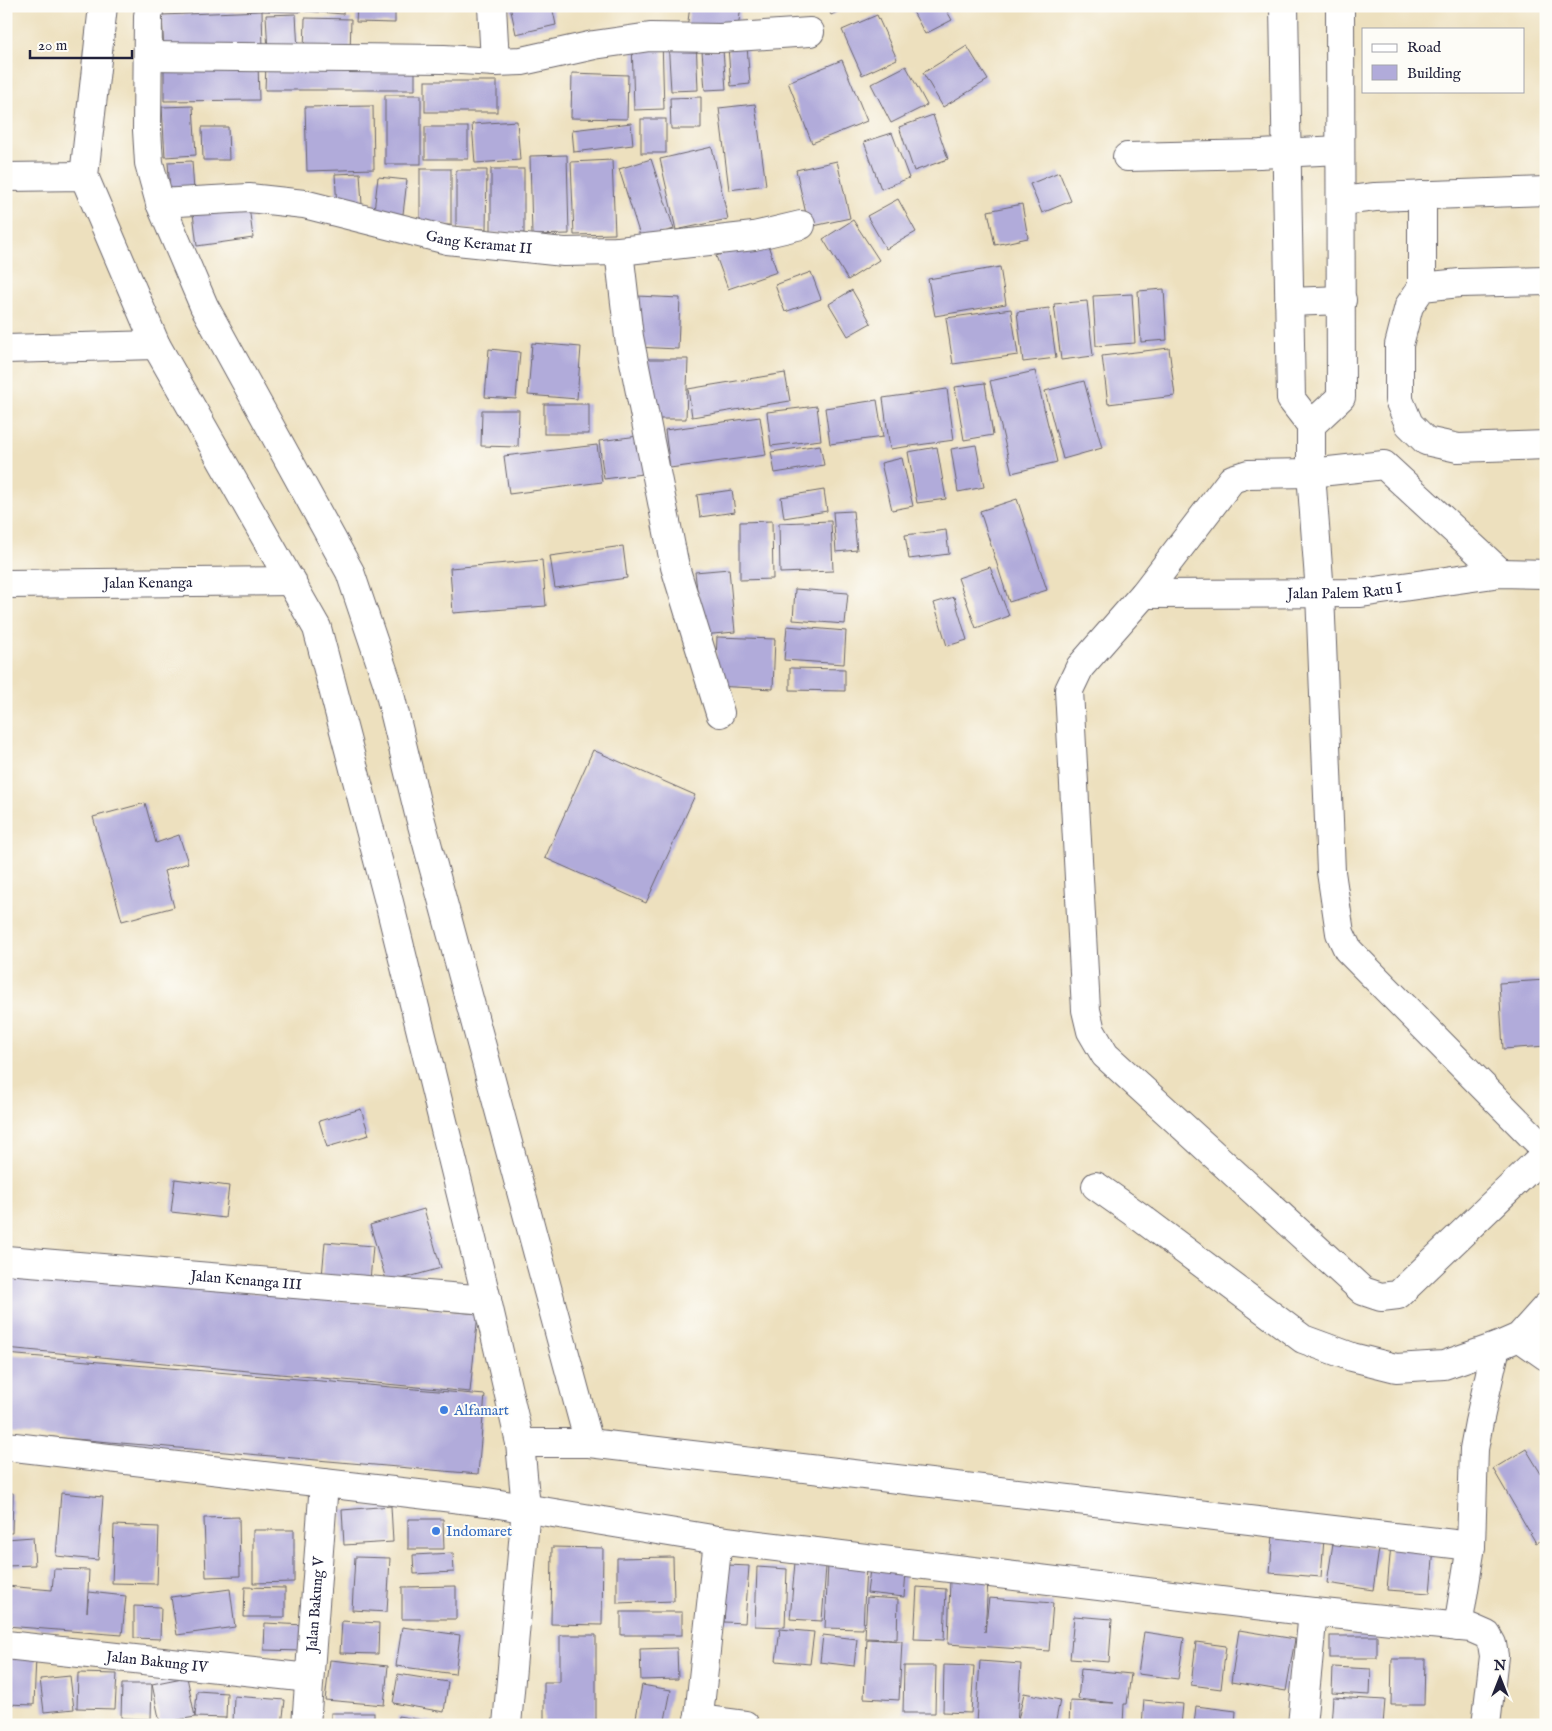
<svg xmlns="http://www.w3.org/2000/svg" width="1552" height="1731" font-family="'IM FELL English',serif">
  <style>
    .building { fill: #b1abda }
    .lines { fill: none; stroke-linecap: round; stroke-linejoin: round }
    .street-casing { stroke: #696469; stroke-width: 30 }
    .secondary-casing { stroke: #696469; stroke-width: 30 }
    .street { stroke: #fff; stroke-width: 28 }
    .secondary { stroke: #fff; stroke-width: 28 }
    .shop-dot { fill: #3f7fe0; stroke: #fdfcf7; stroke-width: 2 }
    .labels { text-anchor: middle; stroke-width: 4; stroke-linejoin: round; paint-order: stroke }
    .street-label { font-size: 15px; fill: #22223b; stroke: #fdfcf7 }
    .shop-label { font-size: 15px; fill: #366cbe; stroke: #fdfcf7; text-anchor: start }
  </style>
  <rect width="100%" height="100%" fill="#fdfcf7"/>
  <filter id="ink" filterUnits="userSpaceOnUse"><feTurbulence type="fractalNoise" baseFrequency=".02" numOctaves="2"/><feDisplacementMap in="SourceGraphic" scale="10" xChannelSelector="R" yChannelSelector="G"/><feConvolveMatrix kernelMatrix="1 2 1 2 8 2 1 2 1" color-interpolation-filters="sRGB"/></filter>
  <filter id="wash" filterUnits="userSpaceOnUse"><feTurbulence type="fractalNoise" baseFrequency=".0096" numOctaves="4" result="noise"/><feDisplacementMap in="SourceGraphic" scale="20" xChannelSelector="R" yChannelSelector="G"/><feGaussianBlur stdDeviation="1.12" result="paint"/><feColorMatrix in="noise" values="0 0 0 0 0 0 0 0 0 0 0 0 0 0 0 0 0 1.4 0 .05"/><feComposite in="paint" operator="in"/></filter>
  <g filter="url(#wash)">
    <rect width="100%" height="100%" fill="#ede0be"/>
    <g id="blocks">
      <g class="building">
        <polygon points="262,6 300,6 300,12 262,11"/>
        <polygon points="306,6 344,6 343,14 306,11"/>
        <polygon points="357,6 395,6 395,23 356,22"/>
        <polygon points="510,6 552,6 556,25 516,34"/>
        <polygon points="690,6 741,6 737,36 687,29"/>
        <polygon points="827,6 849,6 831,15"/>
        <polygon points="910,6 944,6 952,20 925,34"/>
        <polygon points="262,11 263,49 164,52 162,15"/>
        <polygon points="296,14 298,51 268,53 266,15"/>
        <polygon points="877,15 897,59 862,75 842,30"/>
        <polygon points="305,18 351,19 350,54 304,53"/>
        <polygon points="696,38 698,90 671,91 668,40"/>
        <polygon points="662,39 664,109 634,110 632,40"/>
        <polygon points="747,46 750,84 731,86 728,47"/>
        <polygon points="967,46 988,80 943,107 923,73"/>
        <polygon points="723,50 726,89 705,90 702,51"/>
        <polygon points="842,60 867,121 812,143 788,82"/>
        <polygon points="258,62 259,100 164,101 164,63"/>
        <polygon points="266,63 415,64 415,90 265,90"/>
        <polygon points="906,66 927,105 891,123 871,84"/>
        <polygon points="572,73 628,75 627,119 571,118"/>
        <rect x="425" y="81" width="72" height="31"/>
        <rect x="385" y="95" width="36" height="69"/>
        <polygon points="701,97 701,129 671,129 670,98"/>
        <polygon points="755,104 766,185 729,190 719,108"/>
        <polygon points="193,106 196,155 165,157 162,107"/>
        <polygon points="373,106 374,169 307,171 305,107"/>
        <polygon points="933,115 948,159 914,171 899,127"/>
        <rect x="641" y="119" width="25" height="34"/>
        <polygon points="517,121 520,160 475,163 472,124"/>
        <polygon points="631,123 633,145 574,152 572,130"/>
        <polygon points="202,127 228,127 229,160 203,160"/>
        <rect x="425" y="127" width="43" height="32"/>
        <polygon points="892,133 909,178 881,189 864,142"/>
        <polygon points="712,147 728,219 676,230 660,159"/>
        <polygon points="567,155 569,234 532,235 530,156"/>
        <polygon points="651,159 674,229 641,239 619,169"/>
        <polygon points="612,160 615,234 574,235 571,162"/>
        <polygon points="192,161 194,191 170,192 168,162"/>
        <polygon points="837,161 850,218 809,227 796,170"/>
        <rect x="420" y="169" width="31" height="56"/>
        <rect x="491" y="169" width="33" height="64"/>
        <polygon points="456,170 487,170 486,229 456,228"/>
        <polygon points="1059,172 1071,201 1042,213 1030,184"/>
        <polygon points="360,173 362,205 337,207 335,174"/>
        <polygon points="378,177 407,180 403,214 374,211"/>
        <polygon points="898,199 916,232 886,249 867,216"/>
        <polygon points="1022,204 1028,238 995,245 988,211"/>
        <polygon points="249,206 253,238 197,246 193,213"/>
        <polygon points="853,220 879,260 848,280 823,239"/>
        <polygon points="766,239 777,272 728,289 716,256"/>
        <polygon points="1000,267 1006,304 935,316 928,279"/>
        <polygon points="811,272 821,299 785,312 775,285"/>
        <polygon points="1164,289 1167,340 1141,342 1138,291"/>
        <polygon points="852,290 871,323 848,336 829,304"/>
        <polygon points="1132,294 1135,343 1096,346 1093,296"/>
        <polygon points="637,296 680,298 678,349 635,347"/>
        <polygon points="1087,301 1093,356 1061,360 1054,304"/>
        <polygon points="1049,308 1056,358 1023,362 1017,312"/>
        <polygon points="1011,309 1018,355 953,364 946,318"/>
        <polygon points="532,343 581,347 577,399 528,395"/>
        <polygon points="1169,348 1175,396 1108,404 1102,356"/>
        <polygon points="489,349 520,352 516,399 485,397"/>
        <polygon points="647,359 688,359 686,419 646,419"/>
        <polygon points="1035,371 1057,462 1012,473 990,381"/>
        <polygon points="785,373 790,401 692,417 688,389"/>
        <polygon points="1084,381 1102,448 1063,459 1045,391"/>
        <polygon points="985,383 993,435 964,440 955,387"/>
        <polygon points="947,389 954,440 890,449 883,398"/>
        <polygon points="877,400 883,437 830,444 825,408"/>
        <rect x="544" y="404" width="45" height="30"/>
        <polygon points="817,406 821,440 771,446 767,412"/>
        <polygon points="482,410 519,410 518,447 481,446"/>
        <polygon points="760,417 766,455 670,468 665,430"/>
        <polygon points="646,435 650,473 604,479 599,441"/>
        <polygon points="597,445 602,482 509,494 504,456"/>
        <polygon points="820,445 824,465 775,473 771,452"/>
        <polygon points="976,445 984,487 958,492 951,449"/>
        <polygon points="937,447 946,499 917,503 908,452"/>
        <polygon points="902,458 913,506 892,510 881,463"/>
        <polygon points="732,490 735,512 700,517 697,495"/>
        <polygon points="824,490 827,511 784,518 781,497"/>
        <polygon points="1017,499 1047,590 1009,602 980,511"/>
        <polygon points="853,511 857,550 836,552 833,512"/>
        <polygon points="772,521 773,579 740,580 740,522"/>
        <polygon points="831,521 833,571 780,573 779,523"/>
        <polygon points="946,530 949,554 909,559 905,535"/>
        <polygon points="623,546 627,578 555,588 550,556"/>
        <polygon points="542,560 546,606 453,613 450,568"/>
        <polygon points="990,567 1009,616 976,628 958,578"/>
        <polygon points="729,569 735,632 702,635 695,572"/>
        <polygon points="795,589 848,593 845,624 793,620"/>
        <polygon points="954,597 967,640 947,646 934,603"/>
        <polygon points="787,626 846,631 844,664 784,660"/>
        <polygon points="717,637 775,639 773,689 715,686"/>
        <polygon points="790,668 845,669 845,691 790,690"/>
        <polygon points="593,750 695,795 646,903 545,858"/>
        <polygon points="145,803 156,843 179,835 188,863 164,871 174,907 122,921 93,817"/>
        <polygon points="1546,980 1546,1046 1503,1049 1499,983"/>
        <polygon points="361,1109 369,1135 327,1147 319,1121"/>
        <polygon points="175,1179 229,1186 225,1218 171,1212"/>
        <polygon points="424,1209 441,1268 387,1283 370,1225"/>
        <polygon points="325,1242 373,1246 370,1281 322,1277"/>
        <polygon points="6,1269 478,1314 470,1392 6,1348"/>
        <polygon points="6,1354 485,1395 478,1474 6,1433"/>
        <polygon points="1526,1449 1546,1482 1546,1537 1536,1543 1493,1469"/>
        <polygon points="6,1493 13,1493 12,1533 6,1533"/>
        <polygon points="61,1493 103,1497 98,1560 56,1556"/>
        <polygon points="391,1506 393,1542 344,1545 342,1510"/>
        <polygon points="239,1517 240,1576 206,1577 204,1518"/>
        <polygon points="408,1519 443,1519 444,1549 408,1549"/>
        <polygon points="114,1525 159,1527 157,1584 112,1583"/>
        <polygon points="253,1530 294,1530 294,1582 253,1583"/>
        <polygon points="1273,1535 1324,1539 1321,1577 1270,1573"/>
        <polygon points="33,1537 35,1565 6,1566 6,1539"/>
        <polygon points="1333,1543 1379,1549 1373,1590 1327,1583"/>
        <polygon points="1391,1544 1434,1548 1430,1593 1387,1590"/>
        <polygon points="552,1547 603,1548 602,1625 551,1624"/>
        <polygon points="796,1551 827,1553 822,1621 790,1619"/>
        <polygon points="453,1553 454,1572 414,1574 413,1555"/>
        <polygon points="355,1557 390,1558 387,1612 352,1610"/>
        <polygon points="673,1557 674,1601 617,1603 617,1558"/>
        <polygon points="828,1564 866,1565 863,1629 825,1628"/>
        <polygon points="728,1565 749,1566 745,1623 724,1622"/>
        <polygon points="757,1567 787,1569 785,1627 755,1626"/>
        <polygon points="54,1569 89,1570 87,1612 89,1592 126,1596 122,1635 6,1626 6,1586 52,1590"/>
        <polygon points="870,1569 906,1572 904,1597 867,1593"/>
        <polygon points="950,1578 988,1580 985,1632 989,1598 1053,1603 1049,1651 948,1644"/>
        <polygon points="456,1586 456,1619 402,1619 402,1587"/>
        <polygon points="245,1587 285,1588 285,1617 244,1617"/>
        <polygon points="917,1587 946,1589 944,1640 914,1639"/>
        <polygon points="230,1589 235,1627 177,1635 171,1597"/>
        <polygon points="867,1597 898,1599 897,1639 865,1638"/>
        <polygon points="134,1606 161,1607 160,1639 134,1638"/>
        <rect x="621" y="1612" width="61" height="23"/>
        <polygon points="1074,1616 1112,1619 1109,1662 1070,1659"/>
        <polygon points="342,1621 379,1623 378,1654 340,1653"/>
        <polygon points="265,1623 305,1625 304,1651 264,1650"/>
        <polygon points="402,1627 460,1635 455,1674 396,1666"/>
        <polygon points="780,1629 814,1632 810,1664 776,1661"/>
        <polygon points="1239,1630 1295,1639 1286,1691 1231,1682"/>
        <polygon points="1144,1632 1184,1638 1178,1679 1138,1674"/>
        <polygon points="560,1635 596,1635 596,1725 544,1725 544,1682 560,1682"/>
        <polygon points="823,1635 857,1639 854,1666 820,1662"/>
        <rect x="1330" y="1636" width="47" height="22"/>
        <polygon points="867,1639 902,1641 899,1700 864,1698"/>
        <polygon points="1196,1642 1226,1646 1221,1689 1191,1685"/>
        <polygon points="677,1648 678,1679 641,1680 640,1649"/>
        <polygon points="6,1655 36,1657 34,1705 6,1704"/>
        <polygon points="1392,1659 1425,1659 1424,1705 1391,1705"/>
        <polygon points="330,1660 388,1666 384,1705 325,1700"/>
        <polygon points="980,1661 1021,1664 1017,1725 976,1723"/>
        <polygon points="944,1665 974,1666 971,1713 943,1712"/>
        <polygon points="904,1666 936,1666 935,1713 903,1713"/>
        <polygon points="1333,1667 1371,1669 1370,1695 1332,1693"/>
        <polygon points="1081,1669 1131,1674 1127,1704 1124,1704 1123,1725 1069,1725 1070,1701 1114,1703 1078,1699"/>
        <polygon points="78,1673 117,1674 115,1709 77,1708"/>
        <polygon points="398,1674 448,1682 444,1712 393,1703"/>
        <polygon points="70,1676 74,1709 44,1712 40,1679"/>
        <polygon points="187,1677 195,1717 197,1691 227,1693 226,1718 195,1717 160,1723 152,1684 151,1719 121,1718 122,1684 152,1684"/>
        <polygon points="642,1685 671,1690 664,1725 635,1723"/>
        <polygon points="1024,1693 1060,1700 1055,1725 1017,1725"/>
        <polygon points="234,1696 285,1700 282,1725 233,1723"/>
        <polygon points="1333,1697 1385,1700 1383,1725 1331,1725"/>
        <polygon points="1144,1700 1183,1704 1181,1725 1142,1725"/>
        <polygon points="1196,1706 1236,1711 1235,1725 1194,1725"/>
        <polygon points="12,1713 13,1725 6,1725 6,1714"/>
        <rect x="331" y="1713" width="43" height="12"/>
        <polygon points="398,1716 446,1724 446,1725 397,1725"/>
      </g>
    </g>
  </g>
  <g filter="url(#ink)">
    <use href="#blocks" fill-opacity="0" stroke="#696469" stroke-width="1"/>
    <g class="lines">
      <defs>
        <g id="street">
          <polyline points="150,6 148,16 147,130 149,163 160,203 204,306 350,572 387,682 418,810 589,1443"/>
          <polyline points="492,6 495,62"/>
          <polyline points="148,56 444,59 495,62 522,61 594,45 650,37 720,38 810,32"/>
          <polyline points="1127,157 1260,154 1340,150"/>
          <polyline points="84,176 103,6"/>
          <polyline points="1422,195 1422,287"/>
          <polyline points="1342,201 1375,197 1546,191"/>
          <path id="s1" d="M160 203 249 198 304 204 447 240 564 252 619 251 754 236 801 225"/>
          <polyline points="619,251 629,337 675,567 720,713"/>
          <polyline points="1546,281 1460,283 1422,287 1409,306 1399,345 1399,400 1409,424 1426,441 1458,448 1546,445"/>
          <polyline points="1289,302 1342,300"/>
          <polyline points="1501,573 1384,465 1311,473 1248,474 1232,479 1144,594 1080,667 1069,690 1086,1010 1091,1031 1105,1055 1363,1291 1381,1297 1398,1295 1546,1153"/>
          <path id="s2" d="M6 584 292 581"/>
          <path id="s3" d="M1144 594 1361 593 1501 573 1546 574"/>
          <polyline points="1096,1186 1140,1217 1303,1339 1352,1357 1396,1368 1444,1365 1496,1347"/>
          <path id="s4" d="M6 1260 487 1300"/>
          <polyline points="1519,1337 1546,1356"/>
          <polyline points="6,1446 487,1502 718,1540 1313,1612 1471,1628 1487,1635 1492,1644 1494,1656 1486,1725"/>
          <polyline points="1458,1627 1471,1546"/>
          <path id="s5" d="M6 1645 309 1678"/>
          <polyline points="698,1719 745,1725"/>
          <path id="s6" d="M306 1725 324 1483"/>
          <polyline points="698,1725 718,1540"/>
          <polyline points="1302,1725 1313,1612"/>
        </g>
        <g id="secondary">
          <polyline points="1284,6 1291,399 1311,425 1341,397 1340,6"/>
          <polyline points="6,177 84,176 156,345 317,628 389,902 487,1300 520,1443 526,1508 507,1725"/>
          <polyline points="6,349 156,345"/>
          <polyline points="1311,425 1311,473 1320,593 1331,872 1340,933 1348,950 1546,1150"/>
          <polyline points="520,1443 589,1443 1471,1546 1474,1449 1479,1422 1496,1347 1519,1337 1546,1307"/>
        </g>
      </defs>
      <use href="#street" class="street-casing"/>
      <use href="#secondary" class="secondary-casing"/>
      <use href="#street" class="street"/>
      <use href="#secondary" class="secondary"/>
    </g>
  </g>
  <g class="shop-dot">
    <circle cx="444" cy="1410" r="5"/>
    <circle cx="436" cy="1531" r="5"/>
  </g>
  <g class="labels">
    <g class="street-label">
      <text dy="5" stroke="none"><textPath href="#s1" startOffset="324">Gang Keramat II</textPath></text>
      <text dy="5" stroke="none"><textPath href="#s2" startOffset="142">Jalan Kenanga</textPath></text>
      <text dy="5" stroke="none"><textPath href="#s3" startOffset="201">Jalan Palem Ratu I</textPath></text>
      <text dy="5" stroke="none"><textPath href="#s4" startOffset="241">Jalan Kenanga III</textPath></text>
      <text dy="5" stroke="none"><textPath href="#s6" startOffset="121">Jalan Bakung V</textPath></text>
      <text dy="5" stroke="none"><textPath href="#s5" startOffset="152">Jalan Bakung IV</textPath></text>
    </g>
    <g class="shop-label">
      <text x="454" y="1415">Alfamart</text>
      <text x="446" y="1536">Indomaret</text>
    </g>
  </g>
  <rect width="1552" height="1731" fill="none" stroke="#fdfcf7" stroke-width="25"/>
  <rect x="1362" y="28" width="162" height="65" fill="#fdfcf7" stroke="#a5a5ac"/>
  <rect x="1372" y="44" width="25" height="8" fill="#ffffff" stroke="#a5a5ac"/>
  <text x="1407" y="52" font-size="15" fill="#22223b">Road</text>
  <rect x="1372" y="65" width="25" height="15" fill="#b1abda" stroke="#a5a5ac"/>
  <text x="1407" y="78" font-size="15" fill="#22223b">Building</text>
  <g transform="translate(1500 1678)" stroke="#fdfcf7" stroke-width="4" paint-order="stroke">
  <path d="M0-4L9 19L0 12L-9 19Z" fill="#22223b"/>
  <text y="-8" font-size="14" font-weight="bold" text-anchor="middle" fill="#22223b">N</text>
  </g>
  <path d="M30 50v8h102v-8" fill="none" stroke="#22223b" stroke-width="2.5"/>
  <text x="38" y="50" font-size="15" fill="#22223b" stroke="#fdfcf7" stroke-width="4" paint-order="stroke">20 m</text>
</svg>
